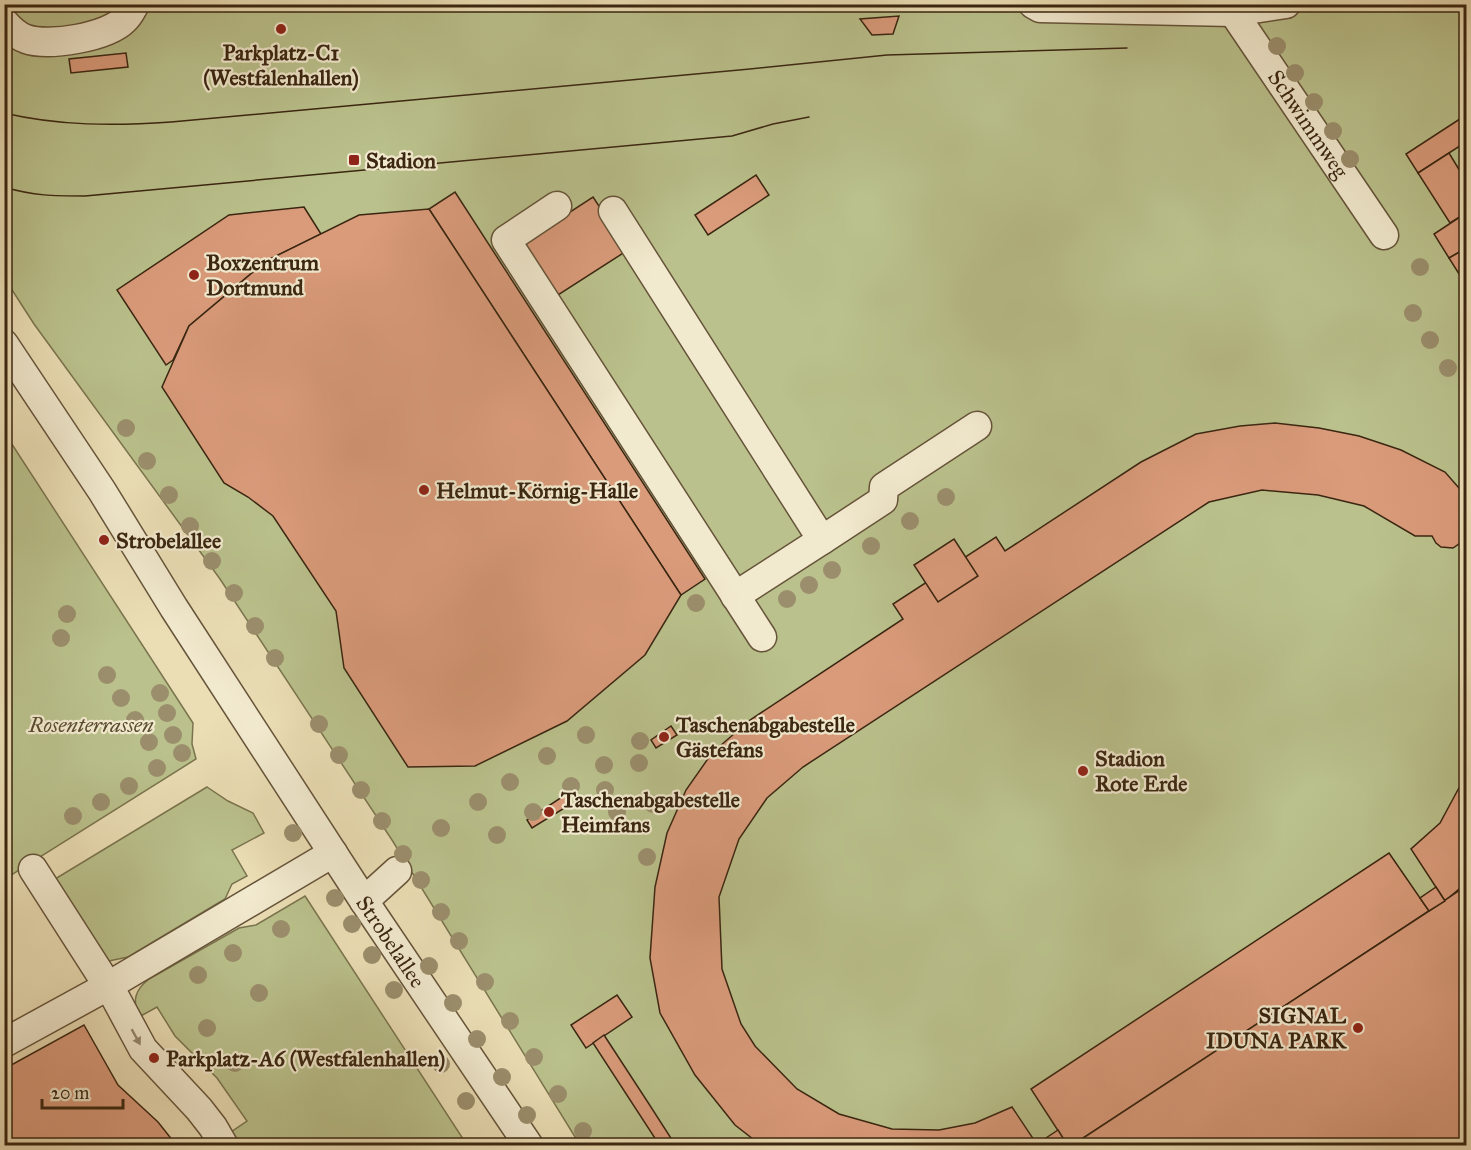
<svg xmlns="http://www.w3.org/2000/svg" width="1471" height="1150" font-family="'IM FELL Great Primer',serif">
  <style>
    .green { fill: #bac18c; stroke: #7a744e; stroke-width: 1.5 }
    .building { fill: #da9b7b; stroke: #3a2611; stroke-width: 1.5 }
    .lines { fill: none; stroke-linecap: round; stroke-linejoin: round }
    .minor-casing { stroke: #66543a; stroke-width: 31 }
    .minor { stroke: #f2eacf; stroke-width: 28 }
    .tram { stroke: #3a2611; stroke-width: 1.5 }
    .tree { fill: #9b8e6c }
    .oneway { fill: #968870 }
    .poi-dot { fill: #8f2418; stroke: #f2eacf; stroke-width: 2 }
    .labels { text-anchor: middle; stroke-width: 4.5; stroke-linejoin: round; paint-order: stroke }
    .poi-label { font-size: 22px; font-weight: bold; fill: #3a2611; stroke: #f2eacf; text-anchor: start }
    .street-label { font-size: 22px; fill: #3a2611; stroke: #f2eacf }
    .park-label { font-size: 22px; font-style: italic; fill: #5a4d30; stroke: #f2eacf }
  </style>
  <rect width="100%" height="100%" fill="#ebdeb5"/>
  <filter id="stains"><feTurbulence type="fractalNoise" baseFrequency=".00333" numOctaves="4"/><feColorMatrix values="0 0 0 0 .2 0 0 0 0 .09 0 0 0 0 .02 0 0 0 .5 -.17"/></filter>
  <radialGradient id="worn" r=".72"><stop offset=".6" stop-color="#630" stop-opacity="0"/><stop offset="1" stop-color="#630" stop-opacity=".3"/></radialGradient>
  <g class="green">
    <polygon points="4,5 1466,5 1466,1145 580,1145 392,840 220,579 34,324 5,279"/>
    <polygon points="4,432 193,723 192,744 196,759 5,879"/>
    <polygon points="207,787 228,801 253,813 264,833 232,850 247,876 232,884 225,899 128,957 104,962 50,882"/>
    <path d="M305 896 467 1145H239L231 1132 247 1121 217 1078 175 1036 157 1007 139 1017C132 1000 135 990 149 979L239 928 256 925Z"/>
  </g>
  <g class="building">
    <polygon points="899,16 893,34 872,35 860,19"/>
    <polygon points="126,53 128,67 71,73 69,59"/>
    <polygon points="1466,115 1466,142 1418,173 1406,154"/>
    <polygon points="1449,153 1466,181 1466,213 1450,223 1418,173"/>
    <polygon points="756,175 769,195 708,235 695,215"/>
    <polygon points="455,192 705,579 681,595 429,209"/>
    <polygon points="593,197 628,250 558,295 524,242"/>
    <polygon points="304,207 321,234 266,261 189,326 173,360 166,365 117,290 229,215"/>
    <polygon points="429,209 681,595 645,655 567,721 475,766 408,767 344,668 336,611 273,516 248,497 224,483 162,387 189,326 266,261 359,215"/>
    <polygon points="1466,213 1466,248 1449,258 1434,234"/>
    <polygon points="1465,249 1466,252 1466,285 1449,258"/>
    <polygon points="1275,423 1319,428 1359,436 1401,450 1445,472 1466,496 1466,539 1453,548 1441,547 1436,543 1432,536 1415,536 1364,506 1318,495 1262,490 1209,502 803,767 767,798 739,839 719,897 722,969 741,1024 755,1046 797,1089 839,1114 892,1129 939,1130 975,1123 1012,1107 1038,1146 762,1146 735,1125 695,1075 660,1013 650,958 655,887 667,833 686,790 712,753 750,720 903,619 893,604 996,537 1005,551 1141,462 1196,434 1240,426"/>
    <polygon points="954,539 978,576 938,602 914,565"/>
    <polygon points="671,726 677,735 656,748 651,740"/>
    <polygon points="1466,770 1466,883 1445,901 1411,849 1440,823 1461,784"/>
    <polygon points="565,795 571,804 532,828 527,820"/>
    <polygon points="1389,853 1429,911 1071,1146 1068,1146 1031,1089"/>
    <polygon points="1466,886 1466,1146 1071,1146 1429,911"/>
    <polygon points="1436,887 1445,901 1429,911 1420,898"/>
    <polygon points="617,995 632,1017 586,1048 571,1025"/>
    <polygon points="84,1025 118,1085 158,1122 177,1146 4,1146 4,1069"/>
    <polygon points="604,1035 649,1104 676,1146 660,1146 593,1043"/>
    <polygon points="1058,1130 1068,1146 1038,1146 1037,1144"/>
  </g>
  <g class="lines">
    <defs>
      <g id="minor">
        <polyline points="1033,4 1040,8 1233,12 1286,4"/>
        <path id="s1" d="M1233 12 1384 235"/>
        <path d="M4 22C10 29 18 36 26 39 49 47 107 37 124 20 129 16 132 9 135 4"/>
        <polyline points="557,206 506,240 762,637"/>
        <polyline points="613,211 822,540 735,596"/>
        <path id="s2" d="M4 344 102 491 174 608 364 901 529 1146"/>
        <polyline points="822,540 883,500 884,487 977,426"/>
        <polyline points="33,869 115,997 143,1049 199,1109 213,1127 224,1146"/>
        <polyline points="364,901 397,871"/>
        <polyline points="4,1043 108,986 333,853"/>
      </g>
    </defs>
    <use href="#minor" class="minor-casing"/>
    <use href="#minor" class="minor"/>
    <g class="tram">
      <path d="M4 113C59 126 115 126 171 122L750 69 887 55 1127 48"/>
      <path d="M4 187C34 196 54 196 85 196L732 136 773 124 809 117"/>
    </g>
  </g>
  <g class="tree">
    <circle cx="1277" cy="46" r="9"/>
    <circle cx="1295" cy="73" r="9"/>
    <circle cx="1314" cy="102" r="9"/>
    <circle cx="1333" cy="131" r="9"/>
    <circle cx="1350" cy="159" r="9"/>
    <circle cx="1420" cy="267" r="9"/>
    <circle cx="1413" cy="313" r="9"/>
    <circle cx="1430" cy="340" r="9"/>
    <circle cx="1448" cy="368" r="9"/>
    <circle cx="126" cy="428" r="9"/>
    <circle cx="147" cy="461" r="9"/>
    <circle cx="169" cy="495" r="9"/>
    <circle cx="946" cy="497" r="9"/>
    <circle cx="910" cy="521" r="9"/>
    <circle cx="190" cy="526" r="9"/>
    <circle cx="871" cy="546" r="9"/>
    <circle cx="212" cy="561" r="9"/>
    <circle cx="832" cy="570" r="9"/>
    <circle cx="809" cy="585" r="9"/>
    <circle cx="234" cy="593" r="9"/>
    <circle cx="787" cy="599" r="9"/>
    <circle cx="696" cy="603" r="9"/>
    <circle cx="67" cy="614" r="9"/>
    <circle cx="255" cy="626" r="9"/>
    <circle cx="61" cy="638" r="9"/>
    <circle cx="275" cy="658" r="9"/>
    <circle cx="107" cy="675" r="9"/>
    <circle cx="160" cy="693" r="9"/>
    <circle cx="121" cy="698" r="9"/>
    <circle cx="167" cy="713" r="9"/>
    <circle cx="135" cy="720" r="9"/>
    <circle cx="319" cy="724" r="9"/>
    <circle cx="173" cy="735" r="9"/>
    <circle cx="586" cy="735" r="9"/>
    <circle cx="640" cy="741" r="9"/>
    <circle cx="149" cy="742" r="9"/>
    <circle cx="182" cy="753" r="9"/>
    <circle cx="339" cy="755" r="9"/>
    <circle cx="547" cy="756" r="9"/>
    <circle cx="639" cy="763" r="9"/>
    <circle cx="604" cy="765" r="9"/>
    <circle cx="157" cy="768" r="9"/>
    <circle cx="510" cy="782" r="9"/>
    <circle cx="129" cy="786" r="9"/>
    <circle cx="571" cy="786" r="9"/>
    <circle cx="361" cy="790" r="9"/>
    <circle cx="605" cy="790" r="9"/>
    <circle cx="101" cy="802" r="9"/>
    <circle cx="478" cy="802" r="9"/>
    <circle cx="653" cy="804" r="9"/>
    <circle cx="533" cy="812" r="9"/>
    <circle cx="617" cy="812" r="9"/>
    <circle cx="73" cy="816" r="9"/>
    <circle cx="382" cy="821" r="9"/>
    <circle cx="441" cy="828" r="9"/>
    <circle cx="293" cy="833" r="9"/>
    <circle cx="497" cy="835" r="9"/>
    <circle cx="403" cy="854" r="9"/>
    <circle cx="647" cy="857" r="9"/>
    <circle cx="421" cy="880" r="9"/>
    <circle cx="335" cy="898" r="9"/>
    <circle cx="441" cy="912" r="9"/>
    <circle cx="352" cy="924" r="9"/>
    <circle cx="281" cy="929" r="9"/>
    <circle cx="459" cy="941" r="9"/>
    <circle cx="233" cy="953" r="9"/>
    <circle cx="372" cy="955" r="9"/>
    <circle cx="429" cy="966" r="9"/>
    <circle cx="198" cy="975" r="9"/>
    <circle cx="485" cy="982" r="9"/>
    <circle cx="394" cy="990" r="9"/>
    <circle cx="259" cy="993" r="9"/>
    <circle cx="453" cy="1003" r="9"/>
    <circle cx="510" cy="1021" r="9"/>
    <circle cx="207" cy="1028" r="9"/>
    <circle cx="477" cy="1039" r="9"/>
    <circle cx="534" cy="1057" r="9"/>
    <circle cx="235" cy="1063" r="9"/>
    <circle cx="441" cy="1064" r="9"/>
    <circle cx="502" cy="1077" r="9"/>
    <circle cx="558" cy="1094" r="9"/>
    <circle cx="466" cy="1101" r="9"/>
    <circle cx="527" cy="1115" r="9"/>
    <circle cx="583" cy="1131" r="9"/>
  </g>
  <defs><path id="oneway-solid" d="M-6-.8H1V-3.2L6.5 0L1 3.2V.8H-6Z" transform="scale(1.5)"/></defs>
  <use class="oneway" href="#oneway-solid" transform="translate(136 1037) rotate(61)"/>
  <g class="poi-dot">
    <circle cx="281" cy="29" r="6"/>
    <rect x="348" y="154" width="12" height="12" rx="3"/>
    <circle cx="194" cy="275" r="6"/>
    <circle cx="424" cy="490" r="6"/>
    <circle cx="104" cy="540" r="6"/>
    <circle cx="664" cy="737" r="6"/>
    <circle cx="1083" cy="771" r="6"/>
    <circle cx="549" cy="812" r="6"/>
    <circle cx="1358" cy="1028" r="6"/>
    <circle cx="154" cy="1058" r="6"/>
  </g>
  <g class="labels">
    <g class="poi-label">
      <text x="281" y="60" text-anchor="middle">Parkplatz-C1<tspan x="281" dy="25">(Westfalenhallen)</tspan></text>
      <text x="366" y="168">Stadion</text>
      <text x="206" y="270">Boxzentrum<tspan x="206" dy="25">Dortmund</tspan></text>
      <text x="436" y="498">Helmut-Körnig-Halle</text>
      <text x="116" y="548">Strobelallee</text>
      <text x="676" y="732">Taschenabgabestelle<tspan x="676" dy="25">Gästefans</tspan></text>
      <text x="1095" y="766">Stadion<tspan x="1095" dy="25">Rote Erde</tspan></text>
      <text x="561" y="807">Taschenabgabestelle<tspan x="561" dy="25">Heimfans</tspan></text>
      <text x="1346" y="1023" text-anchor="end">SIGNAL<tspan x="1346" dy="25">IDUNA PARK</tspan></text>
      <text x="166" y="1066">Parkplatz-A6 (Westfalenhallen)</text>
    </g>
    <g class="street-label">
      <text dy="8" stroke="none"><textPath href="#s1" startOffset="135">Schwimmweg</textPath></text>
      <text dy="8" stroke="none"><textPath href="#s2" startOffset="712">Strobelallee</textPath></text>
    </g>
    <g class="park-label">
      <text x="91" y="732">Rosenterrassen</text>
    </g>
  </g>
  <rect width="1471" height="1150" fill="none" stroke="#ebdeb5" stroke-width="24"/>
  <rect x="6" y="6" width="1459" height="1138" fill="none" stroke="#3a2611" stroke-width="3"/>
  <rect x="12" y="12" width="1447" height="1126" fill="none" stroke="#3a2611" stroke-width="1.5"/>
  <path d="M42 1099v9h81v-9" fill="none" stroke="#3a2611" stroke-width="3"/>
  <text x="51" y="1099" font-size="18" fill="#3a2611" stroke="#f2eacf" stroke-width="4.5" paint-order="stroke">20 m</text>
  <rect width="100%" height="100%" filter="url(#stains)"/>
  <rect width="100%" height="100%" fill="url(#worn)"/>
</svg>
